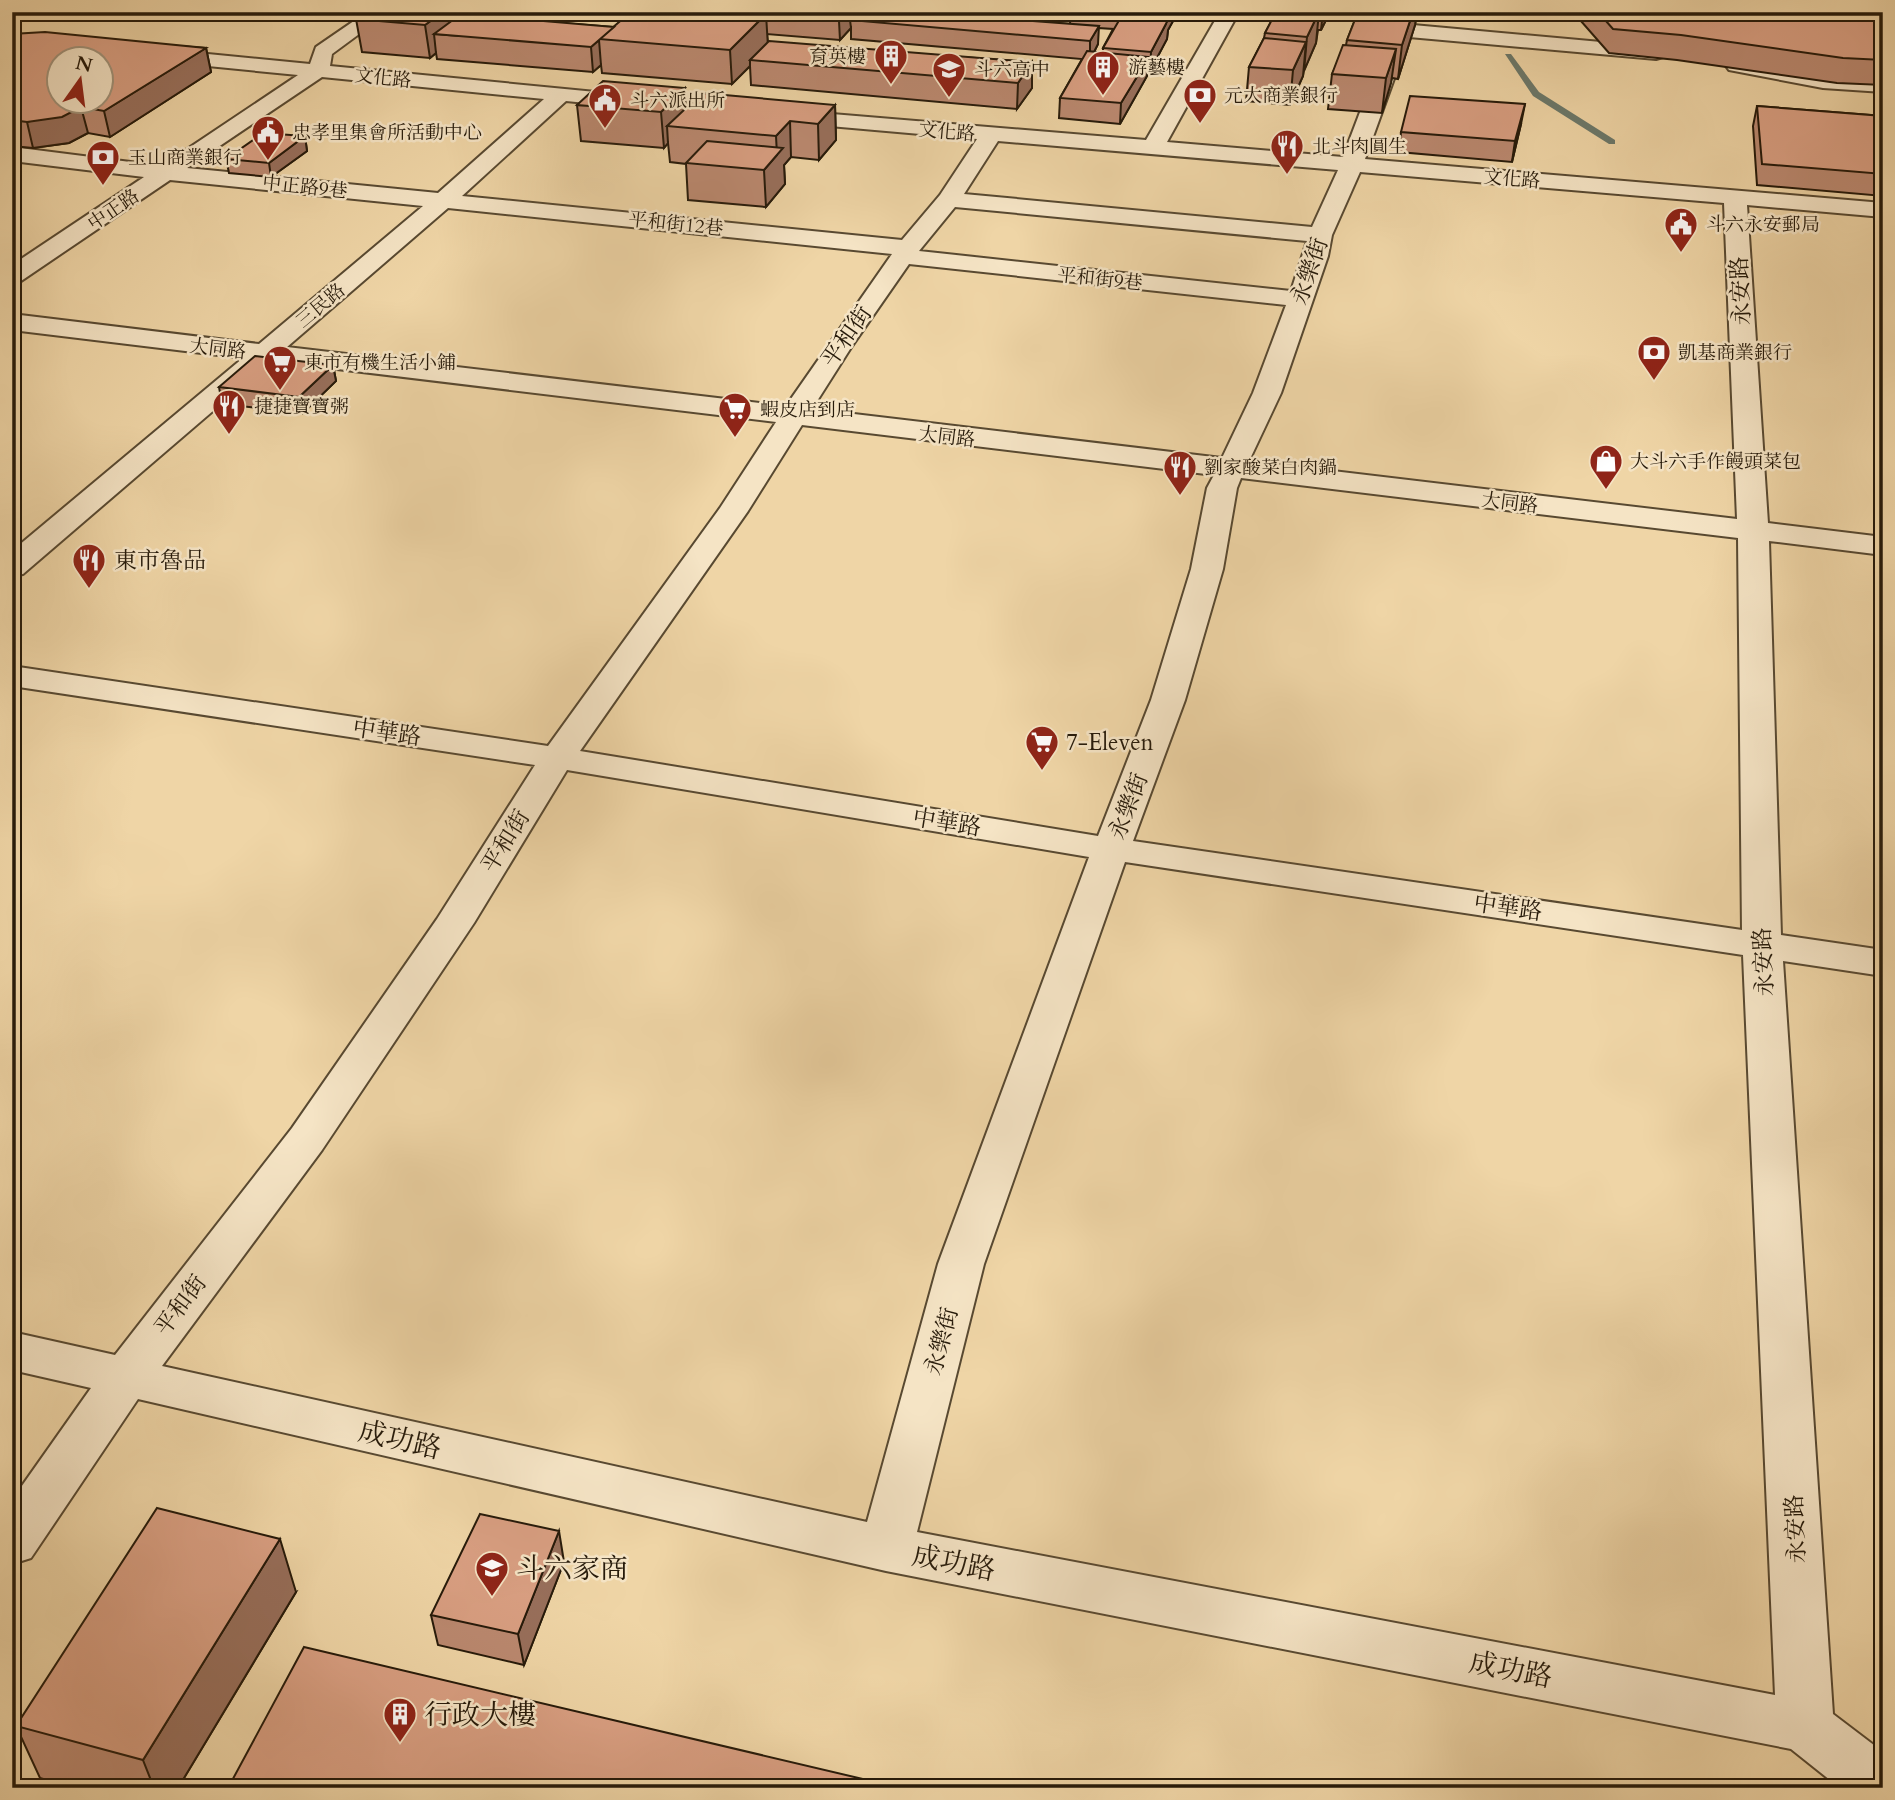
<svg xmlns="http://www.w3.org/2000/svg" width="1895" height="1800" font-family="Cardo,'Noto Serif TC',serif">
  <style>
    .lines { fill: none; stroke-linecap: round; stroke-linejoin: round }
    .stream { fill: #6c796b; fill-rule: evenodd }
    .street-casing { stroke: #584931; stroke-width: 4 }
    .street { fill: #f5e4c5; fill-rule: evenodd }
    .wall { fill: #bb8970; stroke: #261a0a; stroke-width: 2; fill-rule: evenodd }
    .shaded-wall { fill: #986f5b; stroke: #261a0a; stroke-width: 2 }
    .building { fill: #d99f82; stroke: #261a0a; stroke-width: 2; fill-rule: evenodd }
    .labels { text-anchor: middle; stroke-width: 5; stroke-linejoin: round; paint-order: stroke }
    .far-poi-label { font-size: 19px; fill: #261a0a; stroke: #f5e4c5; text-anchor: start }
    .far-street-label { font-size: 19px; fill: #261a0a; stroke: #f5e4c5 }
    .street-label { font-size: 23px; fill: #261a0a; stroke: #f5e4c5 }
    .poi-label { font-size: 23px; fill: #261a0a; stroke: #f5e4c5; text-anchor: start }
    .near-street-label { font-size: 28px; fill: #261a0a; stroke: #f5e4c5 }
    .near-poi-label { font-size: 28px; fill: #261a0a; stroke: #f5e4c5; text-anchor: start }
  </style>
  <rect width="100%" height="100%" fill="#efd5a6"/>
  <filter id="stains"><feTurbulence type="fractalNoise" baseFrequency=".00286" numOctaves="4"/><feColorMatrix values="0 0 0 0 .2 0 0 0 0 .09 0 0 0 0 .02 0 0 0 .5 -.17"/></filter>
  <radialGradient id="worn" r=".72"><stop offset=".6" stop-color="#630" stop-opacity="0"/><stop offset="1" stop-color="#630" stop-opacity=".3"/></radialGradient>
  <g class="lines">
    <g class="stream">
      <polygon points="1425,12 1435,12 1436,13 1432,15"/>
      <polygon points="1505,54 1511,54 1539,92 1615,140 1615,144 1609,144 1533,96"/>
    </g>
    <defs>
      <g id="street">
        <path d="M367 12H389L332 54 330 66 637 96 644 98 647 102 644 106 637 108 566 101 462 196 902 240 940 195 977 139 784 122 776 121 773 116 776 111 784 110 1146 140 1220 12H1239L1167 142 1343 157 1398 12H1417L1413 25 1656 47 1663 49 1666 53 1663 57 1656 59 1409 37 1365 159 1883 203V217L1747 205 1768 523 1883 537V555L1769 541 1781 935 1883 950V976L1783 961 1833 1714 1883 1752V1788H1840L1791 1749 886 1571 138 1399 31 1558 12 1564V1500L91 1388 12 1370V1332L115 1355 292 1128 437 919 535 765 12 686V666L548 746 720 508 776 422 271 361 23 574 12 576V551L243 358 12 330V314L259 344 423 206 170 180 21 281 12 283V265L144 177 12 161V147L162 166 298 75 157 61 150 59 147 55 150 51 157 49 310 64 316 47ZM322 77 544 99 438 193 187 168ZM998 141 1338 170 1312 227 964 194ZM1360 172 1724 203 1737 519 1249 461 1281 393 1328 256 1332 235ZM955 207 1307 241 1291 291 919 251ZM448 208 892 254 786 406 287 347ZM909 264 1286 305 1253 393 1222 458 812 409 852 346ZM802 425 1214 475 1207 488 1191 569 1151 700 1098 836 580 751 748 511ZM1241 478 1738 538 1742 930 1133 841 1185 700 1223 569 1237 488ZM567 770 1089 857 938 1264 867 1522 162 1366 322 1150 474 923ZM1125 862 1743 955 1775 1695 917 1532 984 1264Z"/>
        <polygon points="1736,60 1823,76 1883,80 1883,92 1823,88 1729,70 1726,66 1729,62"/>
      </g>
    </defs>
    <use href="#street" class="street-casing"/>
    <use href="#street" class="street"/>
  </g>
  <g class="wall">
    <path d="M367 12H490V14L486 17 614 27 631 12H913L1070 24 1071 12H1178L1168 30 1167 39 1150 71H1148L1147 76 1120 124 1059 118 1060 98 1082 59 851 39V28L840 40 767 34 768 43 1032 62V88L1017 109 751 85 750 66 732 84 602 73 601 65 593 72 437 59 436 53 430 58 362 52 356 19ZM1098 28 1113 29 1103 48V52H1094L1098 44Z"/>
    <polygon points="946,12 1035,12 1030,19"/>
    <polygon points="1276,12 1330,12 1321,30 1318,30 1316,43 1304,70 1303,76 1290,105 1246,101 1249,67 1264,38 1265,33"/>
    <polygon points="1358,12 1417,12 1415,25 1398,79 1392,78 1382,113 1328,109 1332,74 1346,45 1347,40"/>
    <polygon points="1573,12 1864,12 1883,26 1883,85 1837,83 1677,60 1609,53"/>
    <polygon points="12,34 206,48 211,72 110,137 88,133 69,143 33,148 12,146"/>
    <polygon points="577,105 686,108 835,105 836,140 819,160 791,157 784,165 785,184 766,207 688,200 686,164 670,162 668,143 664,148 581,141"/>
    <polygon points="1757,106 1883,116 1883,196 1757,185 1753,126"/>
    <polygon points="1521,124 1512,162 1399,152 1401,132"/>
    <polygon points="305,136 307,151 271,177 229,173 226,159"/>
    <polygon points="333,365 336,381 303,413 222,404 219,387"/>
    <polygon points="564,1562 524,1665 438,1645 431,1615"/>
    <polygon points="296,1592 178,1788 74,1788 40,1778 16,1726"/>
  </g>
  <g class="shaded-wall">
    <polygon points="443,12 490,12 490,14 460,36 434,34 436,53 430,58 425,25"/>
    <polygon points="847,12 860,12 850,20 851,28 840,40 839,21"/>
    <polygon points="1167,12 1178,12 1168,30 1167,39 1150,71 1151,52 1166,24"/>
    <polygon points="1319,12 1316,43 1304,71 1307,37"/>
    <polygon points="1323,12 1330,12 1321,30"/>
    <polygon points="1413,12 1417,12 1415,25 1398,79 1402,45"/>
    <polygon points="766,14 768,47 750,60 750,66 732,84 730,50"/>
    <polygon points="1099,26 1098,44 1090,60 1090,41"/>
    <polygon points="599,40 601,65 593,72 591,47"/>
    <polygon points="1306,42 1303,76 1290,105 1293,70"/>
    <polygon points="206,48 211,72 110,137 104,111"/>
    <polygon points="1396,49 1391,83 1382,113 1386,78"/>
    <polygon points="1149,57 1147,76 1120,124 1121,103"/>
    <polygon points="1032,62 1032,88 1017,109 1018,83"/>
    <polygon points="685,88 687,123 667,126 668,143 664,148 661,112"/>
    <polygon points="1525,104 1521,124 1512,162 1515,141"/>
    <polygon points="835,105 836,140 819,160 818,124"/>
    <polygon points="81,107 88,133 69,143 33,148 27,122"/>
    <polygon points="790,121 791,157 784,165 785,184 766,207 764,170 777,155 776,136"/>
    <polygon points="305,136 307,151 271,177 269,163"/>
    <polygon points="333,365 336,381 303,413 299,397"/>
    <polygon points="559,1531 564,1562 524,1665 518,1634"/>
    <polygon points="280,1539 296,1592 178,1788 154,1788 143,1760"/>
  </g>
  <g class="building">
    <polygon points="367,12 443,12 425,25 356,19"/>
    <polygon points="631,12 763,12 766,14 730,50 599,39"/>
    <polygon points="763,12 847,12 839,21 765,15 766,14"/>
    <polygon points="858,12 913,12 1099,26 1090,41 850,20"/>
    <polygon points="1276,12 1319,12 1307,37 1265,33"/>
    <polygon points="1358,12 1413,12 1402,45 1347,40"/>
    <polygon points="1598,12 1864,12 1883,26 1883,60 1843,58 1681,35 1613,29"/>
    <polygon points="461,14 614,27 591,47 434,34"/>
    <polygon points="1121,17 1168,20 1151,52 1103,48"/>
    <path d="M45 32 206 48 104 111 81 107 62 117 27 122 12 120V34ZM60 60H102V102H60Z"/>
    <polygon points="1264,38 1306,42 1293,70 1249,67"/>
    <polygon points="769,41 1032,62 1018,83 750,60"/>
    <polygon points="1343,45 1396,49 1386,78 1332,74"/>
    <polygon points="1087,51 1149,57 1121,103 1060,98"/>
    <polygon points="603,81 685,88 661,112 577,105"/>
    <polygon points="702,93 835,105 818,124 790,121 776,136 667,126"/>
    <polygon points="1410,96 1525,104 1515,141 1401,132"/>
    <polygon points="1757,106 1883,116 1883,174 1762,164"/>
    <polygon points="263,133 305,136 269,163 226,159"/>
    <polygon points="707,141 783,148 764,170 686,163"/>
    <polygon points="255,356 333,365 299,397 219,387"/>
    <polygon points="157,1508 280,1539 143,1760 16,1726"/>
    <polygon points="480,1514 559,1531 518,1634 431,1615"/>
    <polygon points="304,1647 901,1788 228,1788"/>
  </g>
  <defs>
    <symbol id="building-pin" viewBox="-11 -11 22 30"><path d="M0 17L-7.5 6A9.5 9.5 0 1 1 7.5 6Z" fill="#8f2418" stroke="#f5e4c5"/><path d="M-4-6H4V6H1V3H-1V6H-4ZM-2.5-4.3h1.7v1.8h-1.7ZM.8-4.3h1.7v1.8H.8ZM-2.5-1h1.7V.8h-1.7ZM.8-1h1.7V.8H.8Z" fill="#fff"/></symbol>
    <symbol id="school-pin" viewBox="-11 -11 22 30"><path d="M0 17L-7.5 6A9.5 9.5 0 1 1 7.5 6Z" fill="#8f2418" stroke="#f5e4c5"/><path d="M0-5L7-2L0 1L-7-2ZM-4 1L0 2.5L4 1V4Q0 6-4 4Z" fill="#fff"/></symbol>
    <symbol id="bank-pin" viewBox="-11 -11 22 30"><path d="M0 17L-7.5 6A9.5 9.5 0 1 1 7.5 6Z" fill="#8f2418" stroke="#f5e4c5"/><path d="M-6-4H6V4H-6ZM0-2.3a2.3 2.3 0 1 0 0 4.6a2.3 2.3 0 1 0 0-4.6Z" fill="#fff"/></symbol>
    <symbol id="civic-pin" viewBox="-11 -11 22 30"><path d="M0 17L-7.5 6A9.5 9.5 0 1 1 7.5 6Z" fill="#8f2418" stroke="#f5e4c5"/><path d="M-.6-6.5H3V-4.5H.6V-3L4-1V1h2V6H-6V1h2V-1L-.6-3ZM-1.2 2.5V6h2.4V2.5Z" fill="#fff"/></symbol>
    <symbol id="restaurant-pin" viewBox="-11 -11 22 30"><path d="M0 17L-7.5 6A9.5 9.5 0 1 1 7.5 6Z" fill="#8f2418" stroke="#f5e4c5"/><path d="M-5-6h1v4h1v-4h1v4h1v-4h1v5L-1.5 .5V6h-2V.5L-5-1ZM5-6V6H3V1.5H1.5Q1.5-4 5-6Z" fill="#fff"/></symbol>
    <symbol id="supermarket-pin" viewBox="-11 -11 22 30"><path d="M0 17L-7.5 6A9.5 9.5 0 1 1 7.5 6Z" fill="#8f2418" stroke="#f5e4c5"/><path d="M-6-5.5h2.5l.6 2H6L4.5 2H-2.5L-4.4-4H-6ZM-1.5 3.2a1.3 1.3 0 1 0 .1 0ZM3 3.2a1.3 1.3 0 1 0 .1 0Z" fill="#fff"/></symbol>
    <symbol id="shop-pin" viewBox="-11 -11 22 30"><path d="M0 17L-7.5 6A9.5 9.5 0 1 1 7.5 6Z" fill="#8f2418" stroke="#f5e4c5"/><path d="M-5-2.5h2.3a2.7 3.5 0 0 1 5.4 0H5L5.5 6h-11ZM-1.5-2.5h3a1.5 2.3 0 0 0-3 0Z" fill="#fff"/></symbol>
  </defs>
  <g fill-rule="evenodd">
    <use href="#building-pin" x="872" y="37" width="38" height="52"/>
    <use href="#building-pin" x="1084" y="48" width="38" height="52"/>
    <use href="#school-pin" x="930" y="50" width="38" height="52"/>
    <use href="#bank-pin" x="1181" y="76" width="38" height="52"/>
    <use href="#civic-pin" x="586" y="81" width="38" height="52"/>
    <use href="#civic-pin" x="249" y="113" width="38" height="52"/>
    <use href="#restaurant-pin" x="1268" y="127" width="38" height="52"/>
    <use href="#bank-pin" x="84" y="138" width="38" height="52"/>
    <use href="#civic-pin" x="1662" y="205" width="38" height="52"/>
    <use href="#bank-pin" x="1635" y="333" width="38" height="52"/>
    <use href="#supermarket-pin" x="261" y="343" width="38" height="52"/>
    <use href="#restaurant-pin" x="210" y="387" width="38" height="52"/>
    <use href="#supermarket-pin" x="716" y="390" width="38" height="52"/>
    <use href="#shop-pin" x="1587" y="442" width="38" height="52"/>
    <use href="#restaurant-pin" x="1161" y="448" width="38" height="52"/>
    <use href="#restaurant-pin" x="70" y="541" width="38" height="52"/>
    <use href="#supermarket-pin" x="1023" y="723" width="38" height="52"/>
    <use href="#school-pin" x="473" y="1549" width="38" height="52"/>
    <use href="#building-pin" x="381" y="1695" width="38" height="52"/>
  </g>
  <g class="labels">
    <g class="far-poi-label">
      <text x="866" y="63" text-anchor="end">育英樓</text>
      <text x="1128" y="74">游藝樓</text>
      <text x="974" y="76">斗六高中</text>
      <text x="1224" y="102">元大商業銀行</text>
      <text x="630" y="107">斗六派出所</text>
      <text x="292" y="139">忠孝里集會所活動中心</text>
      <text x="1312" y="153">北斗肉圓生</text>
      <text x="128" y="164">玉山商業銀行</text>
      <text x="1706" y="231">斗六永安郵局</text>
      <text x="1678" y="359">凱基商業銀行</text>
      <text x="304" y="369">東市有機生活小鋪</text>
      <text x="254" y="413">捷捷寶寶粥</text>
      <text x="760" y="416">蝦皮店到店</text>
      <text x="1630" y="468">大斗六手作饅頭菜包</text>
      <text x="1204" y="474">劉家酸菜白肉鍋</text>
    </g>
    <g class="far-street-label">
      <text transform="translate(383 77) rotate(6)" y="7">文化路</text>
      <text transform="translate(947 131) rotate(5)" y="7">文化路</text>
      <text transform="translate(1512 178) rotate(5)" y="7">文化路</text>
      <text transform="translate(305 186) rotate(6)" y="7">中正路9巷</text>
      <text transform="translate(113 209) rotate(-34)" y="7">中正路</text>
      <text transform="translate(676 223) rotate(6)" y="7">平和街12巷</text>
      <text transform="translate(1100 278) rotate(6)" y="7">平和街9巷</text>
      <text transform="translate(320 305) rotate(-40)" y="7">三民路</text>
      <text transform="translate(218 348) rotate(7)" y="7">大同路</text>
      <text transform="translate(947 436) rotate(7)" y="7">大同路</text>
      <text transform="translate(1510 502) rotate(7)" y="7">大同路</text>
    </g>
    <g class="street-label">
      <text transform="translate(1309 271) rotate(-71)" y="8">永樂街</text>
      <text transform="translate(1740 291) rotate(-93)" y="8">永安路</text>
      <text transform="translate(846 336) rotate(-55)" y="8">平和街</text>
      <text transform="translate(387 732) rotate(8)" y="8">中華路</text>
      <text transform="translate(1128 806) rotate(-69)" y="8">永樂街</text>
      <text transform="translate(947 822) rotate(9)" y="8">中華路</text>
      <text transform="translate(505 841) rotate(-58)" y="8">平和街</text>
      <text transform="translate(1508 907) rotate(8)" y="8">中華路</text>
      <text transform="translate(1763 962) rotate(-93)" y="8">永安路</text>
      <text transform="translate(180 1305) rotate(-53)" y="8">平和街</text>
      <text transform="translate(941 1341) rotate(-75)" y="8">永樂街</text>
      <text transform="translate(1795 1529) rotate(-93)" y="8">永安路</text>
    </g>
    <g class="poi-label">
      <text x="114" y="568">東市魯品</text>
      <text x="1066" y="750">7-Eleven</text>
    </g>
    <g class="near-street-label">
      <text transform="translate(400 1439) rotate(13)" y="10">成功路</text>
      <text transform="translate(954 1562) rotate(11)" y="10">成功路</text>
      <text transform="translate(1511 1669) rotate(11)" y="10">成功路</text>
    </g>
    <g class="near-poi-label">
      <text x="516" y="1578">斗六家商</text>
      <text x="424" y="1724">行政大樓</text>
    </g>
  </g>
  <rect width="1895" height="1800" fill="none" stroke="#efd5a6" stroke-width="42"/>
  <rect x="14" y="14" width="1867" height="1772" fill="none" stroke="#261a0a" stroke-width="3.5"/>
  <rect x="21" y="21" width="1853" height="1758" fill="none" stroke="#261a0a" stroke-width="2"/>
  <g transform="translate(80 80) rotate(14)"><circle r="33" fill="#f5e4c5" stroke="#a2937a" stroke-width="2"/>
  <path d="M0-5L12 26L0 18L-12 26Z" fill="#8f2418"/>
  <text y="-10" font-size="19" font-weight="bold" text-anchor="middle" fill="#261a0a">N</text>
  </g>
  <rect width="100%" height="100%" filter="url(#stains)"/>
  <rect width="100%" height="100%" fill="url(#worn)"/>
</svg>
